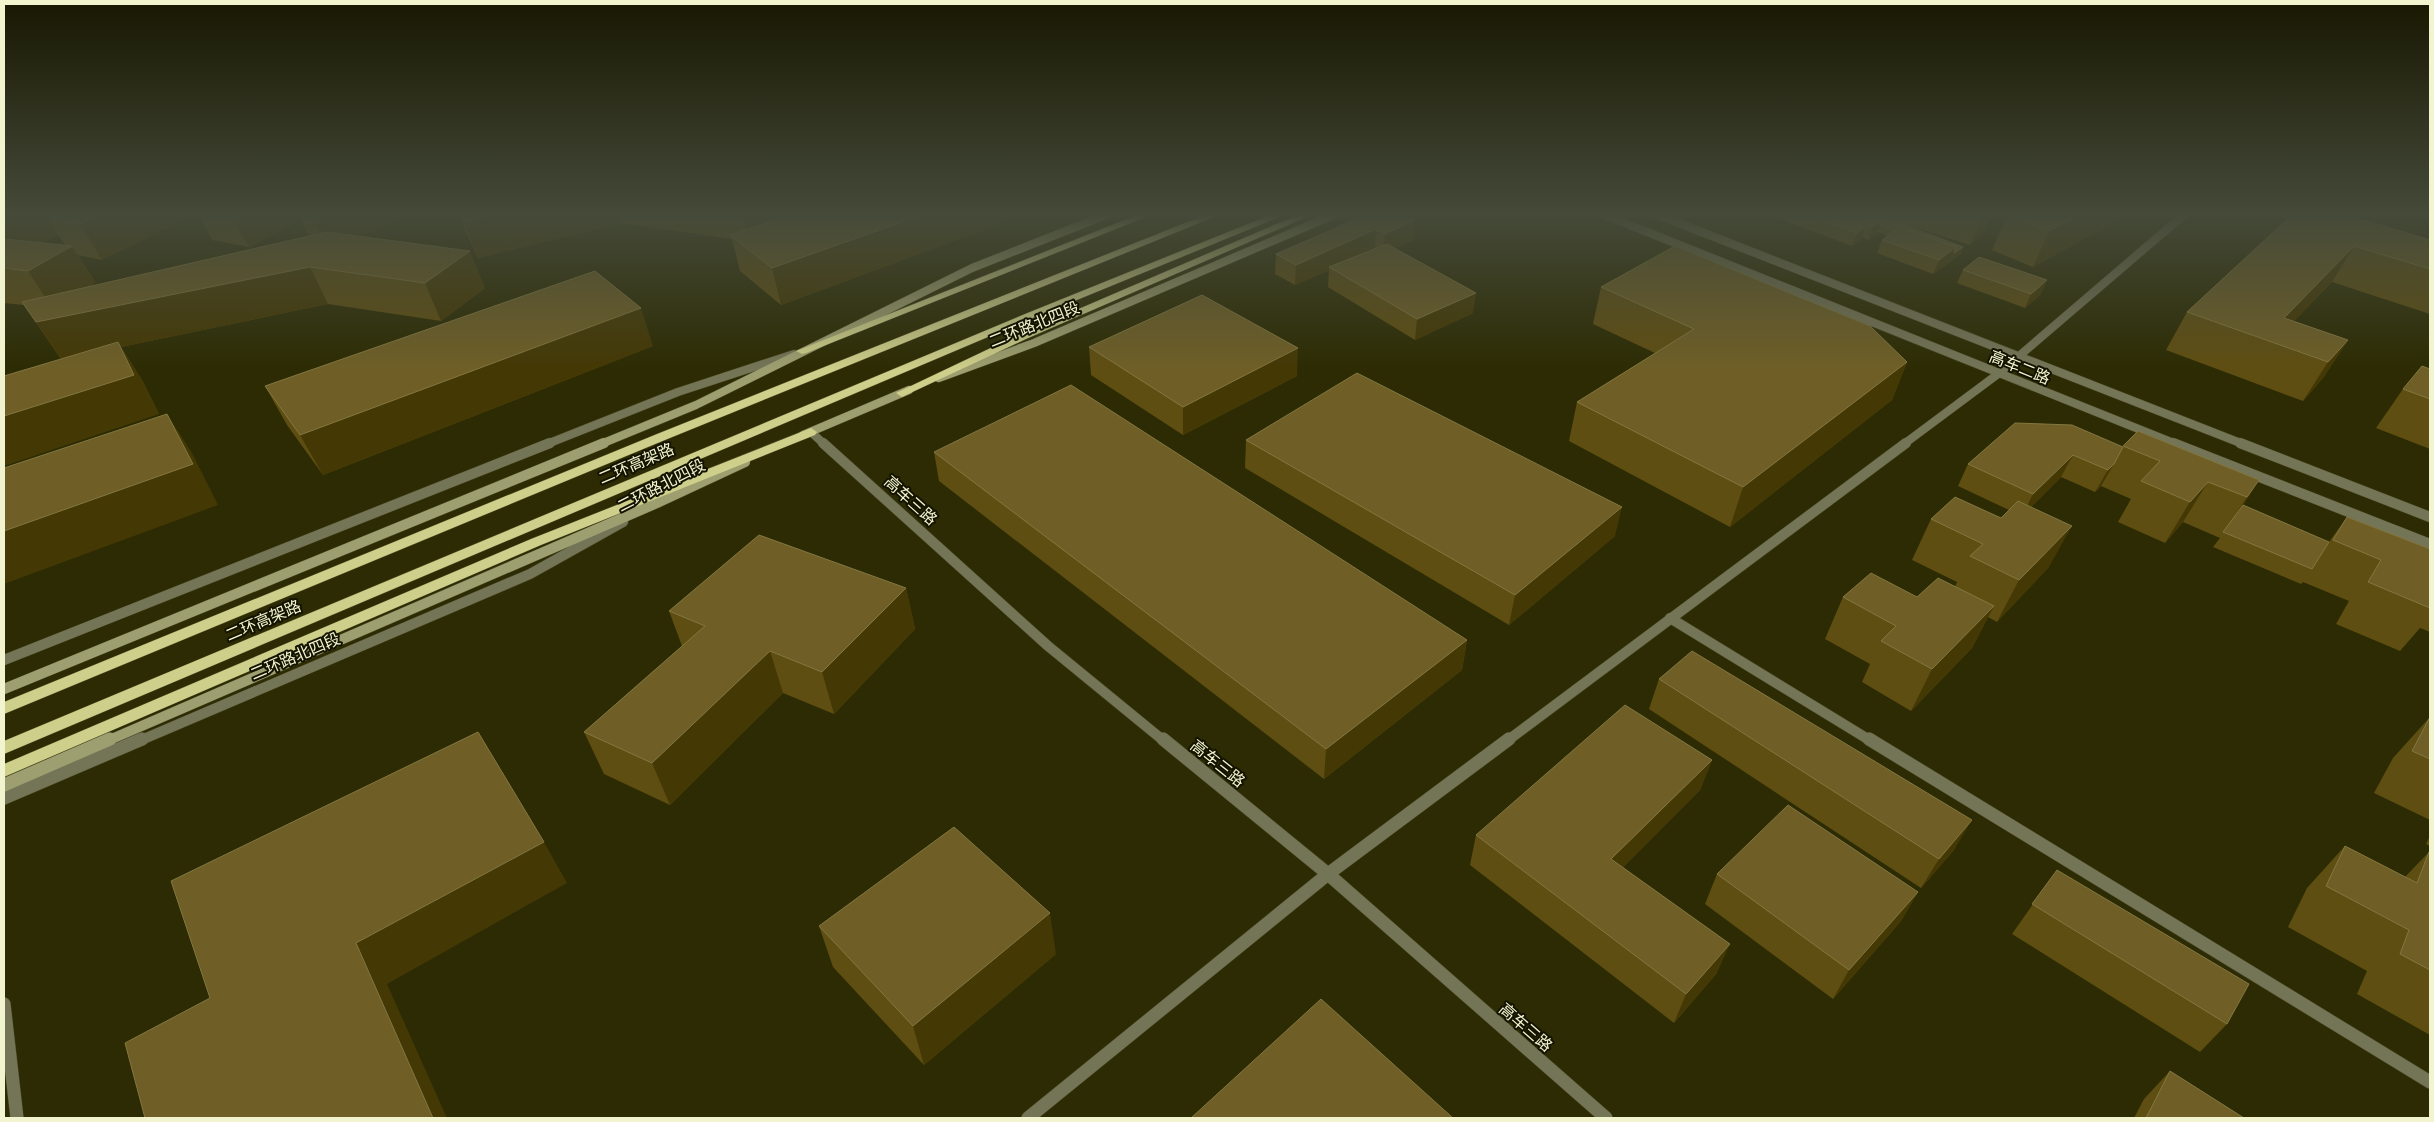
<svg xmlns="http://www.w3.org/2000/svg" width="2434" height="1122" font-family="Lato,'Noto Sans SC',sans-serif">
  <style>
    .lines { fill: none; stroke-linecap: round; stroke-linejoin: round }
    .minor-far2-casing { stroke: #484720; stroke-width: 9 }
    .minor-far1-casing { stroke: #484720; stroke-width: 11 }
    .minor-casing { stroke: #484720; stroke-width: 14 }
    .tertiary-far2-casing { stroke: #484720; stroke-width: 9 }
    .tertiary-far1-casing { stroke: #484720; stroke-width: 11 }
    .tertiary-casing { stroke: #484720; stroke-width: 14 }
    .secondary-far2-casing { stroke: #484720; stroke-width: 9 }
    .secondary-far1-casing { stroke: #484720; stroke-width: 11 }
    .secondary-casing { stroke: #484720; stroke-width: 14 }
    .trunk-casing { stroke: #484720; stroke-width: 1 }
    .minor-far2 { stroke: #747457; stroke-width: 8 }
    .minor-far1 { stroke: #747457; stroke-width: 10 }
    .minor { stroke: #747457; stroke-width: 13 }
    .tertiary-far2 { stroke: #747457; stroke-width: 8 }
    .tertiary-far1 { stroke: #747457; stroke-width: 10 }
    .tertiary { stroke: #747457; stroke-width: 13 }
    .secondary-far2 { stroke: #9e9f70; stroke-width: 8 }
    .secondary-far1 { stroke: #9e9f70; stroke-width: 10 }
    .secondary { stroke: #9e9f70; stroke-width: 13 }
    .trunk { fill: #cecf8a; fill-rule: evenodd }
    .wall { fill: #5f4e12; fill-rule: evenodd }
    .shaded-wall { fill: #443804 }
    .building { fill: #6f5f27; stroke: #837741 }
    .labels { text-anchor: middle; stroke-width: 4; stroke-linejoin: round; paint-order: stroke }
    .street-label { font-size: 16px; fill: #f2f4cf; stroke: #141300 }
  </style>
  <rect width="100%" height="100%" fill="#2c2b03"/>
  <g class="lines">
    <defs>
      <g id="minor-far2">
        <polyline points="811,432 824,444"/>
        <polyline points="1904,444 1998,374 2186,213"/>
      </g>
      <g id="minor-far1">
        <polyline points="823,443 1048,646 1164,741"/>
        <polyline points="1670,618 1871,741"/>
        <polyline points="1507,741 1906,443"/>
      </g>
      <g id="minor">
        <polyline points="1163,739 1328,874 1606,1118"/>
        <polyline points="1869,739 2430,1082"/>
        <polyline points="4,1004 17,1118"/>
        <polyline points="1028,1118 1328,874 1509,739"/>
      </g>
      <g id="tertiary-far2">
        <polyline points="1600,213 2176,444"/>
        <polyline points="1653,213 2243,444"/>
        <polyline points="547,444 678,392 794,354"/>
      </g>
      <g id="tertiary-far1">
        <polyline points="2173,443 2430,544"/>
        <polyline points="2240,443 2430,517"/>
        <polyline points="4,660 550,443"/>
        <polyline points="139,741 530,574 623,522"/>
      </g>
      <polyline id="tertiary" points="4,798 142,739"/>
      <g id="secondary-far2">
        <polyline points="939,378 1034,343 1338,213"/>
        <polyline points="803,435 909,390"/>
        <polyline points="601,444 696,405 972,268 1111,213"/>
      </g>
      <g id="secondary-far1">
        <polyline points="4,689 604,443"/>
        <polyline points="107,741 657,503 745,462"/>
      </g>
      <polyline id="secondary" points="4,785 110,739"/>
      <g id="trunk">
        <polygon points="1142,213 1156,213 806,353 802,354 796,351"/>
        <polygon points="1210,213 1224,213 665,440 4,714 4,702 657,434"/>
        <polygon points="1275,213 1289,213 1033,318 4,754 4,741 1025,314"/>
        <polygon points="1302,213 1316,213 1026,339 906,395 902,397 896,393 1018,335"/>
        <polygon points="811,428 817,432 815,435 541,545 4,777 4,764 531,539"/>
      </g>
    </defs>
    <use href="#minor-far2" class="minor-far2-casing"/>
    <use href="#minor-far1" class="minor-far1-casing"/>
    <use href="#minor" class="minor-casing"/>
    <use href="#tertiary-far2" class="tertiary-far2-casing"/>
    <use href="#tertiary-far1" class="tertiary-far1-casing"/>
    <use href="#tertiary" class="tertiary-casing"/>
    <use href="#secondary-far2" class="secondary-far2-casing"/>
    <use href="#secondary-far1" class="secondary-far1-casing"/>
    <use href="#secondary" class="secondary-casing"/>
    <use href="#trunk" class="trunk-casing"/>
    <use href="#minor-far2" class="minor-far2"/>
    <use href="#minor-far1" class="minor-far1"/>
    <use href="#minor" class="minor"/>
    <use href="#tertiary-far2" class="tertiary-far2"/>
    <use href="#tertiary-far1" class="tertiary-far1"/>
    <use href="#tertiary" class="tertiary"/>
    <use href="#secondary-far2" class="secondary-far2"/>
    <use href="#secondary-far1" class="secondary-far1"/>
    <use href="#secondary" class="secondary"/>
    <use href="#trunk" class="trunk"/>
  </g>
  <g class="wall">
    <path d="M4 213H197L102 260 78 255 95 282 88 287 311 235 307 232 301 220 249 247 212 240 198 213H423L356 236 485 288 441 321 328 304 121 347 142 380 159 414 61 359 24 305 4 303ZM58 235 65 245 41 243Z"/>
    <polygon points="458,213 783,213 775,220 1011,220 781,305 740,271 732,239 621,223 478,258 466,232"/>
    <polygon points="1764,213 1992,213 1984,232 1970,245 1886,218 1963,247 1961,254 1933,274 1877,253 1882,240 1888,236 1878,232 1877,234 1868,240 1862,237 1861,241 1852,246"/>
    <polygon points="2131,213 2033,267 1992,250 2007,215"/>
    <polygon points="2294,213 2430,240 2430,314 2332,282 2294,321 2348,340 2323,378 2303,401 2166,350 2187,312"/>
    <polygon points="1415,220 1413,240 1395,248 1473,313 1415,340 1328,287 1329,270 1295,285 1275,274 1276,254"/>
    <polygon points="1963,270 2041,294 2025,308 1957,283"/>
    <polygon points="1601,287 1907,362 1892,400 1730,527 1569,441 1577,402 1655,353 1593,324"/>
    <polygon points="653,346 323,475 287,425 265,386"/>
    <polygon points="1089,347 1297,376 1183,435 1091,375"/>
    <polygon points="2430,369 2430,449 2376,428 2403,389"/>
    <polygon points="2138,431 2259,480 2243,505 2329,542 2347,517 2430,549 2430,632 2420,628 2400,651 2336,624 2349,601 2303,582 2301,584 2213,547 2220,538 2183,522 2165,543 2118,522 2131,499 2101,486 2095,492 2061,477 2031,507 2049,567 1997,622 1988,617 1972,648 1911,711 1862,682 1870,664 1825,639 1843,597 1917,597 1955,587 1957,582 1912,560 1931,519 2001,518 2009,510 1958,486 1968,464 2123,447"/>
    <polygon points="1246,440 1615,536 1509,625 1245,468"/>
    <polygon points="934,452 1467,640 1462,670 1324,779 939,481"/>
    <polygon points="906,588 915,629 834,714 783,693 670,805 604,774 584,732 682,646 669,611"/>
    <polygon points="1659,679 1954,850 1921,888 1649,709"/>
    <polygon points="2430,717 2430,820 2374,793 2393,758"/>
    <polygon points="1712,760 1700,790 1623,867 1717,973 1674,1023 1470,865 1476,835"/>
    <polygon points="2430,836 2430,846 2426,844"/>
    <polygon points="2345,846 2405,877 2429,852 2430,852 2430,1035 2357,994 2367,971 2288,927 2307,888"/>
    <polygon points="2057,870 2227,1024 2200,1052 2012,934"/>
    <polygon points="1717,874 1918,892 1901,921 1833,999 1705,904"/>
    <polygon points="819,926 1056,954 924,1065 833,967"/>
    <polygon points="2170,1071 2244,1118 2134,1118 2144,1099"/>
  </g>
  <g class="shaded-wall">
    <polygon points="5,213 197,213 102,260 80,224 48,218 58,235 8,258 4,253 4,214"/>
    <polygon points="230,213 298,213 301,220 249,247"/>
    <polygon points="310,213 423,213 326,246"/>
    <polygon points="502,213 618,213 621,223 478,258 464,222"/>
    <polygon points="742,213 783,213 749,242"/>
    <polygon points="928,213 1011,213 1011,220 781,305 772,268"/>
    <polygon points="1983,213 1992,213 1984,232 1970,245"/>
    <polygon points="2082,213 2131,213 2033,267 2049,231"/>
    <polygon points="1415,220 1413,240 1383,253 1385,234"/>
    <polygon points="1882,221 1877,234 1868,240 1873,226"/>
    <polygon points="1865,227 1861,241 1852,246 1857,233"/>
    <polygon points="1376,229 1375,249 1329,267 1329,270 1295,285 1296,265"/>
    <polygon points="72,246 95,282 52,308 28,271"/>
    <polygon points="2354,246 2332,282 2273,343 2284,318"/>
    <polygon points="1956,247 1963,247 1961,254 1933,274 1939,260"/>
    <polygon points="470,251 485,288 441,321 425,283"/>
    <polygon points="310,267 328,304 121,347 142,380 159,414 4,466 4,416 62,360 36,322"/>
    <polygon points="2047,280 2041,294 2025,308 2031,294"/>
    <polygon points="1476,293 1473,313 1415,340 1417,319"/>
    <polygon points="641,308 653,346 323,475 300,435"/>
    <polygon points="2348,340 2323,378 2303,401 2328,362"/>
    <polygon points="1298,348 1297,376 1183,435 1183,407"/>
    <polygon points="1907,362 1892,400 1730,527 1743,487"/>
    <polygon points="167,414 192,453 218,505 4,584 4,531"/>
    <polygon points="2073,455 2061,477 2022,516 2033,494"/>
    <polygon points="2114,464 2101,486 2095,492 2108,470"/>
    <polygon points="2259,480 2233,521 2224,532 2247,497"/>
    <polygon points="2208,482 2183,522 2165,543 2190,502"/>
    <polygon points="1622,507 1615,536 1509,625 1515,595"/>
    <polygon points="2072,526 2049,567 1997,622 2019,580"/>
    <polygon points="906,588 915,629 834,714 822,672"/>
    <polygon points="1994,606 1972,648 1911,711 1932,669"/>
    <polygon points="1467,640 1462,670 1324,779 1326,749"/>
    <polygon points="770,651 783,693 670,805 652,763"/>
    <polygon points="1712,760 1700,790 1602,889 1611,859"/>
    <polygon points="1972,820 1954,850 1921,888 1939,859"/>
    <polygon points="544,842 567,883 387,984 447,1118 433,1118 356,943"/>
    <polygon points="1918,892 1901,921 1833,999 1849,970"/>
    <polygon points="1050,913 1056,954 924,1065 913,1026"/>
    <polygon points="1730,944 1717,973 1674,1023 1686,994"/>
  </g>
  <g class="building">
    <polygon points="58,213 104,213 80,224 48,218"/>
    <polygon points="460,213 502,213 464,222"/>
    <polygon points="796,213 928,213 772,268 730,235"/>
    <polygon points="1370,213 1401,213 1415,220 1385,234 1376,229 1296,265 1276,254"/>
    <polygon points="1803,213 1826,213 1865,227 1857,233"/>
    <polygon points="1837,213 1861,213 1882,221 1873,226"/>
    <polygon points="1861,213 1873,213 1963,247 1954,253 1956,247 1900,227 1895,231 1880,225 1882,221"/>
    <polygon points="2010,213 2082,213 2049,231 2007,215"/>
    <polygon points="2294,213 2341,213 2430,240 2430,269 2354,246 2284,318 2348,340 2328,362 2187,312"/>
    <polygon points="1900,227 1956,247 1939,260 1882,240"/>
    <polygon points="327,232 470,251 425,283 310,267 36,322 22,302"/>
    <polygon points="4,239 72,246 28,271 4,268"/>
    <polygon points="1387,244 1476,293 1417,319 1329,267"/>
    <polygon points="1675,246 1870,326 1907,362 1743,487 1577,402 1694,329 1601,287"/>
    <polygon points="1979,257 2047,280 2031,294 1963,270"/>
    <polygon points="595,271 641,308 300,435 265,386"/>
    <polygon points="1202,295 1298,348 1183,407 1089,347"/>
    <polygon points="118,342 134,375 4,416 4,376"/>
    <polygon points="2422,366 2430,369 2430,399 2403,389"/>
    <polygon points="1357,373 1622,507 1515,595 1246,440"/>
    <polygon points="1071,385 1467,640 1326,749 934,452"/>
    <polygon points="167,414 193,464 4,531 4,468"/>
    <polygon points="2015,423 2072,425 2123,447 2114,464 2108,470 2073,455 2033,494 1968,464"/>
    <polygon points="2138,431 2259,480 2247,497 2208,482 2190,502 2141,481 2160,461 2123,446"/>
    <polygon points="1955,497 2001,518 2018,501 2072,526 2019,580 1970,556 1983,544 1931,519"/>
    <polygon points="2243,505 2329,542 2312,569 2223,532"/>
    <polygon points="2347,517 2430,549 2430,608 2368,582 2381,560 2333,540"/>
    <polygon points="759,535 906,588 822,672 770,651 652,763 584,732 705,626 669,611"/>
    <polygon points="1871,573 1917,597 1938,578 1994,606 1932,669 1881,641 1896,626 1843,597"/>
    <polygon points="1692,651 1972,820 1939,859 1659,679"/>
    <polygon points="1625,705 1712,760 1611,859 1730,944 1686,994 1476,835"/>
    <polygon points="2430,717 2430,759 2412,751"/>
    <polygon points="478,732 544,842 356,943 433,1118 145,1118 125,1043 210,998 171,881"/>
    <polygon points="1788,805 1918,892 1849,970 1717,874"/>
    <polygon points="954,827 1050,913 913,1026 819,926"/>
    <polygon points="2345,846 2417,883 2429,852 2430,852 2430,970 2400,954 2409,930 2326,886"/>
    <polygon points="2057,870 2249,984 2227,1024 2032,904"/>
    <polygon points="1321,999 1453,1118 1191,1118"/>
    <polygon points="2170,1071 2244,1118 2146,1118"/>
  </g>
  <linearGradient id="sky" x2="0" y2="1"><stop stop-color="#181802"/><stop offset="0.58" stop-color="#454a39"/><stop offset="1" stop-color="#454a39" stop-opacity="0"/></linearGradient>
  <rect width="2434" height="370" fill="url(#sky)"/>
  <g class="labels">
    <g class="street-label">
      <text transform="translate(1034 324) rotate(-22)" y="6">二环路北四段</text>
      <text transform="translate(2020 367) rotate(22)" y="6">高车二路</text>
      <text transform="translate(636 463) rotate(-23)" y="6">二环高架路</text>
      <text transform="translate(661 485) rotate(-27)" y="6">二环路北四段</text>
      <text transform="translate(911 500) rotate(42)" y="6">高车三路</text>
      <text transform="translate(263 620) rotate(-23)" y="6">二环高架路</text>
      <text transform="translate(295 656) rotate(-23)" y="6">二环路北四段</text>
      <text transform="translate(1218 763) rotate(39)" y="6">高车三路</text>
      <text transform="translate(1526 1027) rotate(41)" y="6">高车三路</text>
    </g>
  </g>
  <rect width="2434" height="1122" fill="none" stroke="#f2f4cf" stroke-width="10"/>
</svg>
